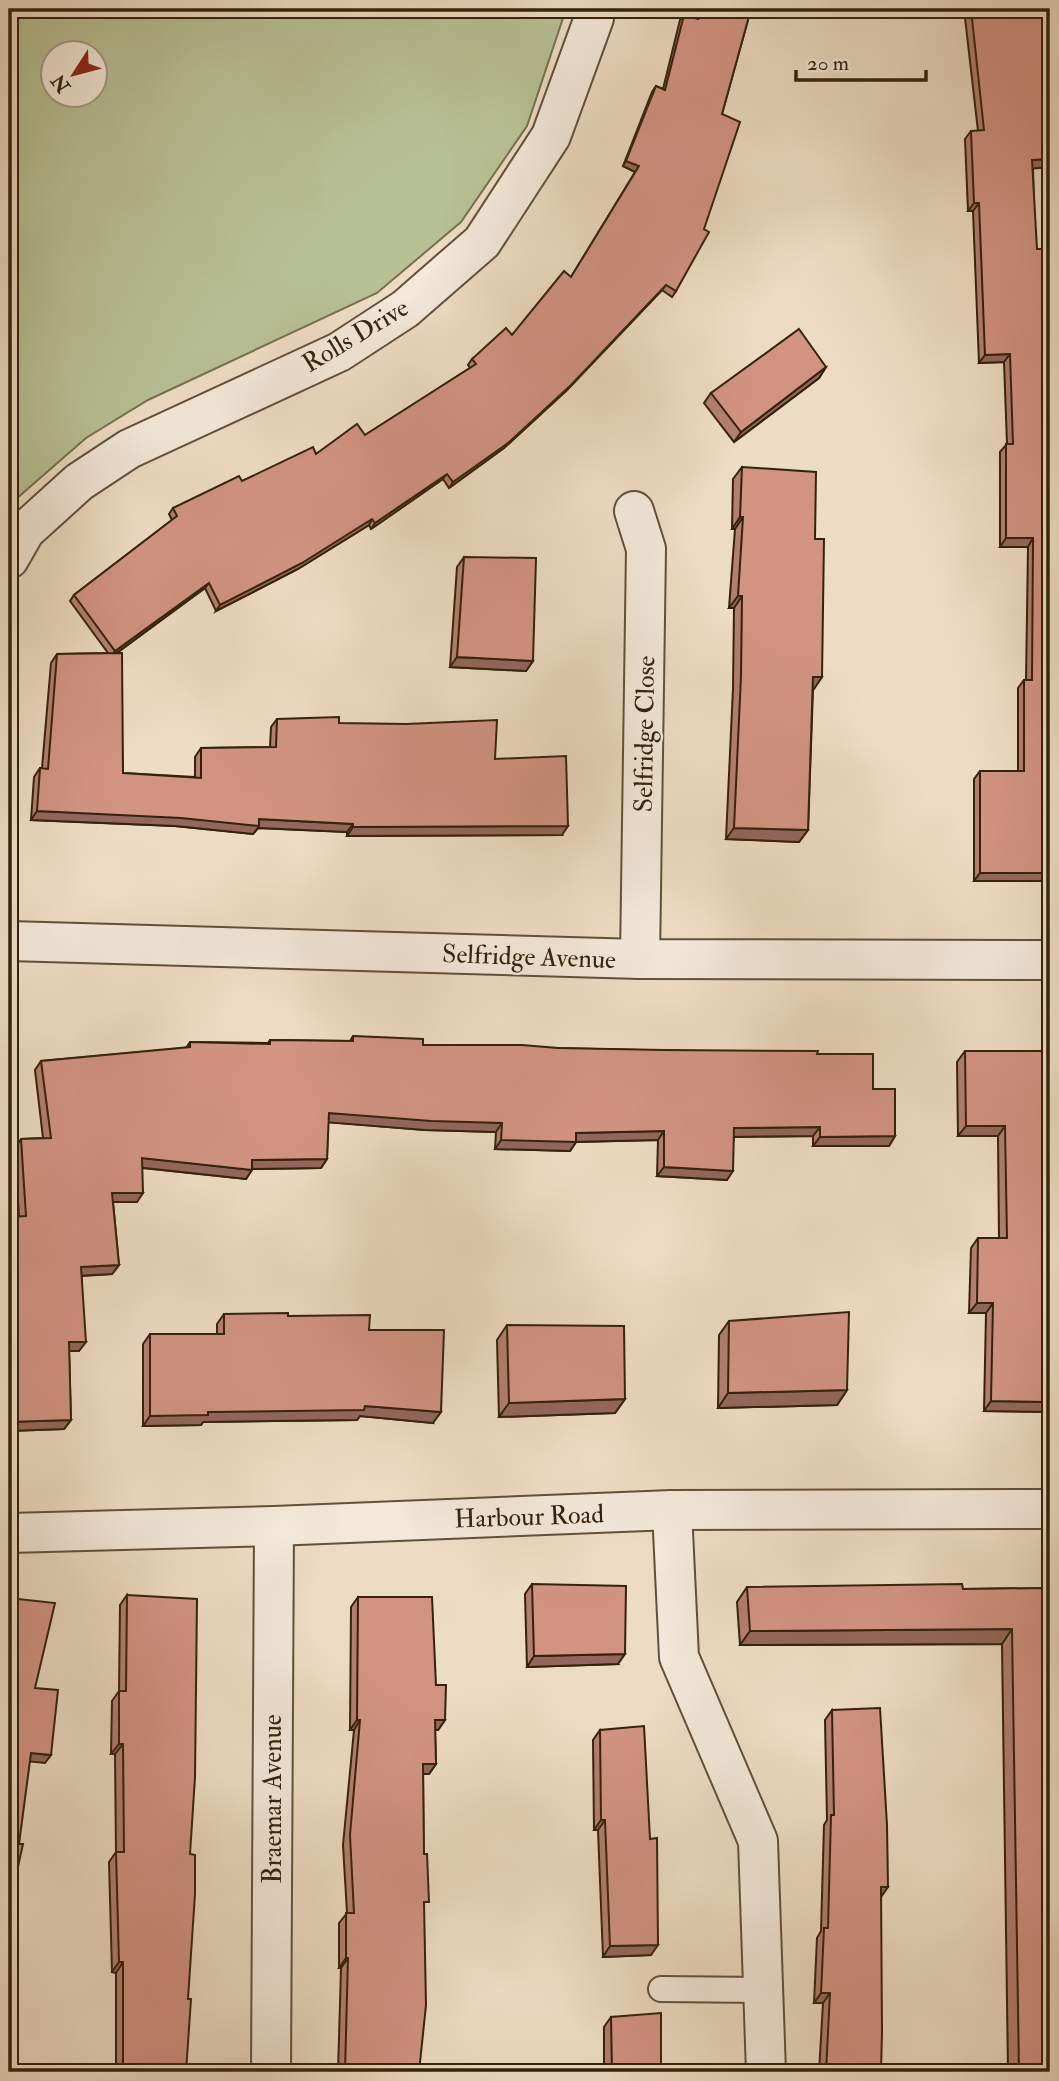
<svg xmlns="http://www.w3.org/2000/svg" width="1059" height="2081" font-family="'IM FELL Double Pica',serif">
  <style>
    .green { fill: #b8c095; stroke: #767150; stroke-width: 2; fill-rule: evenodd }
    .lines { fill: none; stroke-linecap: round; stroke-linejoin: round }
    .service-casing { stroke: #62503a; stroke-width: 28 }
    .minor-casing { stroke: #62503a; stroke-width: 42 }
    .service { stroke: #f3e8d9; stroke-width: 24 }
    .minor { stroke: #f3e8d9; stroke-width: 38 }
    .wall { fill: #b57e71; stroke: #33220c; stroke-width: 2 }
    .shaded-wall { fill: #93675c; stroke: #33220c; stroke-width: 2 }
    .building { fill: #d29383; stroke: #33220c; stroke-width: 2 }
    .labels { text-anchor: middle; stroke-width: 5; stroke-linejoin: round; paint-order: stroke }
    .street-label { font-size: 26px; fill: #33220c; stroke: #f3e8d9 }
  </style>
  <rect width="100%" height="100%" fill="#eddcc4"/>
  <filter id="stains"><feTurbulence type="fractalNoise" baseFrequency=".00286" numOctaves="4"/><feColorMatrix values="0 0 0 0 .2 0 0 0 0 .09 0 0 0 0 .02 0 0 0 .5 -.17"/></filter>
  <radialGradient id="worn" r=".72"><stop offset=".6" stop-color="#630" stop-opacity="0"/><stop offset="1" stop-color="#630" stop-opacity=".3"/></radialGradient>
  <path class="green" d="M9 9H566L527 126 461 222 377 293 148 400 86 438 16 499 9 496ZM94 52V94H52V52Z"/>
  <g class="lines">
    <defs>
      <polyline id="service" points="661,1989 763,1990"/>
      <g id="minor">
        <polyline points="634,511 646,549 640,959"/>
        <polyline points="9,559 25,531 79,482 129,449 339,352 405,309 482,242 551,136 594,18 594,9"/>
        <polyline points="9,941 640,959 1050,960"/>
        <polyline points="672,1510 679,1657 758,1841 766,2072"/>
        <polyline points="9,1533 274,1526 672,1510 1050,1509"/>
        <polyline points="271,2072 274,1526"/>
      </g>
    </defs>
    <use href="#service" class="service-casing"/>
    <use href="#minor" class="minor-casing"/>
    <use href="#service" class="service"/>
    <use href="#minor" class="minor"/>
  </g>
  <g class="wall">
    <polygon points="693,9 760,9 751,9 722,114 676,291 672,297 662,290 567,390 504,448 449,488 443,479 371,529 369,525 298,569 216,611 205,588 117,653 123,773 195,777 195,757 201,748 270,747 271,727 277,719 339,723 495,759 562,835 347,836 347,832 258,828 253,834 175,826 31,820 34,777 40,768 42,768 51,663 57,654 108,653 70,601 74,595 172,520 169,514 173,508 242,481 365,435 470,368 468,365 472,359 512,335 571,277 635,172 623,166 652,92 656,86 663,89 680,20 684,15 693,17"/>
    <polygon points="964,9 1050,9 1033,168 1050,813 1049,813 1048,873 1042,881 974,881 974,779 980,771 1018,771 1018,688 1024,680 1026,680 1028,547 1000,547 1000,452 1007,444 1004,362 979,363 973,211 968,211 965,139 971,131 978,131"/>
    <polygon points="826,367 819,378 734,442 704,403 711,393"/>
    <polygon points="742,467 815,539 822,677 813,689 808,830 799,842 726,839 733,688 734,608 729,608 735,529 732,529 733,479"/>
    <polygon points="464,557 533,661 526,671 450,667 457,567"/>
    <polygon points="353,1036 423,1045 817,1054 873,1089 895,1136 889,1146 813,1146 813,1136 734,1137 727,1180 657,1176 658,1140 576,1142 570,1151 495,1149 496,1132 425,1130 328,1122 327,1159 321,1168 252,1169 246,1179 142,1168 137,1202 113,1202 119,1265 112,1274 82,1276 79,1351 69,1351 71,1420 64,1429 9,1431 9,1219 10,1217 19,1217 15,1148 21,1139 43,1138 35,1070 41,1061 186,1048 190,1042 268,1043 270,1040 350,1041"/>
    <polygon points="965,1051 1044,1051 1050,1412 984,1411 986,1313 969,1313 971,1248 978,1238 999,1238 998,1136 958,1136 957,1062"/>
    <polygon points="224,1314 288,1316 369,1330 433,1423 360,1416 357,1420 203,1422 201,1425 143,1426 143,1344 150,1334 217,1334 217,1324"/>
    <polygon points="729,1321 847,1390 837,1405 718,1408 719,1335"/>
    <polygon points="507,1325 625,1399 615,1413 499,1417 497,1340"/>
    <polygon points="532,1584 618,1664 527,1667 525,1594"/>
    <polygon points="747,1587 963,1589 1050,1588 1050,2072 1008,2072 1002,1644 740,1645 737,1602"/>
    <polygon points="127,1595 190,1854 186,2072 116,2072 116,1973 112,1972 109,1862 116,1852 115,1754 111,1754 112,1701 119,1691 120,1605"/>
    <polygon points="358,1597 436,1685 445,1720 438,1730 435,1730 436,1764 429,1774 423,1774 424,1909 419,2072 338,2072 341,1968 339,1968 339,1923 347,1913 343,1845 354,1730 350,1730 351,1607"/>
    <polygon points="832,1710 881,1897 881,2072 819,2072 823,2003 814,2003 817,1938 821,1931 824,1825 827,1820 825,1720"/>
    <polygon points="600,1730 650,1839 651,1955 603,1957 598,1830 594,1830 593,1740"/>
    <polygon points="611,2017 661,2072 604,2072 604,2027"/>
  </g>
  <g class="shaded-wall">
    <polygon points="1050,159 1050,167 1026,169 1032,160"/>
    <polygon points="626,161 639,166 635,172 623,166"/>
    <polygon points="974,203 979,203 973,211 968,211"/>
    <polygon points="666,285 662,290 567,390 504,448 449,488 453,482"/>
    <polygon points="1010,354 1004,362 979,363 985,355"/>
    <polygon points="826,367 819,378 734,442 741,432"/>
    <polygon points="447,474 443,479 371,529 375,523"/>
    <polygon points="740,517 743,517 735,529 732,529"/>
    <polygon points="372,519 369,525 298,569 216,611 220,605"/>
    <polygon points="1006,538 1033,538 1028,547 1000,547"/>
    <polygon points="209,583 205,588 111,657 115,651"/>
    <polygon points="738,596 742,596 734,608 729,608"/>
    <polygon points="457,657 533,661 526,671 450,667"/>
    <polygon points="813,677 822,677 814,689 805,689"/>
    <polygon points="37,811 259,819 353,824 347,832 258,828 253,834 175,826 31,820"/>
    <polygon points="568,826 562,835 347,836 353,827"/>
    <polygon points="734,828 808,830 799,842 726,839"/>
    <polygon points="980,873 1048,873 1042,881 974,881"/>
    <polygon points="329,1113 502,1123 496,1132 425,1130 323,1122"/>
    <polygon points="966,1126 1005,1126 998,1136 958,1136"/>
    <polygon points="820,1127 813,1136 728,1137 734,1128"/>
    <polygon points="664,1131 658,1140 572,1142 576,1142 570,1151 495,1149 501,1140 576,1133"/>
    <polygon points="895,1136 889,1146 813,1146 820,1137"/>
    <polygon points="142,1158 252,1170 246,1179 135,1167"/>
    <polygon points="327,1159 321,1168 246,1169 252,1160"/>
    <polygon points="664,1167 733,1171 727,1180 657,1176"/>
    <polygon points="112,1193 143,1193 137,1202 106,1202"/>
    <polygon points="119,1265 112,1274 75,1276 81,1267"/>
    <polygon points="977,1303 993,1303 986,1313 969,1313"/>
    <polygon points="69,1342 86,1342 79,1351 62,1351"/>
    <polygon points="847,1390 837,1405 718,1408 728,1393"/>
    <polygon points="625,1399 615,1413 499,1417 509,1403"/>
    <polygon points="991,1401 1050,1402 1050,1412 984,1411"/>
    <polygon points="365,1406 441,1412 433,1423 360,1416 357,1420 203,1422 201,1425 143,1426 150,1416 208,1412"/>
    <polygon points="71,1420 64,1429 9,1431 9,1422"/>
    <polygon points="1012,1629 1002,1644 740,1645 750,1631"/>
    <polygon points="625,1654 618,1664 527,1667 534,1656"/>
    <polygon points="357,1720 360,1720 354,1730 350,1730"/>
    <polygon points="435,1720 445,1720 438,1730 428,1730"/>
    <polygon points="119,1744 123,1744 115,1754 111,1754"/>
    <polygon points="31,1753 51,1755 45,1763 25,1761"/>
    <polygon points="423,1764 436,1764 429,1774 416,1774"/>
    <polygon points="601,1820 605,1820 598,1830 594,1830"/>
    <polygon points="881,1887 888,1887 881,1897"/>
    <polygon points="658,1945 651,1955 603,1957 610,1946"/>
    <polygon points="346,1958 348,1958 341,1968 339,1968"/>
    <polygon points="119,1962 123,1962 116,1973 112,1972"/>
    <polygon points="821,1993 830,1993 823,2003 814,2003"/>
  </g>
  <g class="building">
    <polygon points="697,9 751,9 722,114 740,122 704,229 709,232 676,291 666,285 571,385 508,443 453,482 447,474 375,523 372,519 302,563 220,605 209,583 115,651 74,595 177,516 173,508 239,476 242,481 313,447 316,454 357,424 365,435 476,364 472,359 506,328 512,335 564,271 571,277 639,166 626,161 656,86 665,90 684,15 698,19"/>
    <polygon points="971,9 1050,9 1050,159 1032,160 1037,249 1047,249 1049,285 1050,285 1050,805 1049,805 1048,873 980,873 980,771 1024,771 1024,680 1032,680 1033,538 1006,538 1006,444 1013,444 1010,354 985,355 979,203 974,203 971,131 984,130"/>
    <polygon points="799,329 826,367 741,432 711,393"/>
    <polygon points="742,467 816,472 815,539 824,539 822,677 813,677 808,830 734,828 741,676 742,596 738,596 743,517 740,517"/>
    <polygon points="464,557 536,558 533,661 457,657"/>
    <polygon points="122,653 123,773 201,778 201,748 276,747 277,719 339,717 339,723 406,724 497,720 495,759 566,756 568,826 353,827 353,824 259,819 259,826 181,818 37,811 40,768 48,769 57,654"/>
    <polygon points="353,1036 423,1039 423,1045 522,1045 558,1048 664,1050 818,1051 817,1054 873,1054 873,1089 895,1089 895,1136 820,1137 820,1127 734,1128 733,1171 664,1167 664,1131 576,1133 576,1142 501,1140 502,1123 431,1121 329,1113 327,1159 252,1160 252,1170 142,1158 143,1193 112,1193 119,1265 81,1267 86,1342 69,1342 71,1420 9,1422 9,1289 14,1288 10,1217 26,1216 21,1139 51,1138 41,1061 190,1047 190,1042 270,1044 270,1040 353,1041"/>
    <polygon points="965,1051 1044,1051 1044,1089 1050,1089 1050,1402 991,1401 993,1303 977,1303 978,1238 1007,1238 1005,1126 966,1126"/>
    <polygon points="849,1312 847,1390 728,1393 729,1321"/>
    <polygon points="288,1313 288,1316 370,1315 369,1330 444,1330 441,1412 365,1406 364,1410 208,1412 208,1415 150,1416 150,1334 224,1334 224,1314"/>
    <polygon points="507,1325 624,1326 625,1399 509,1403"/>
    <polygon points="532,1584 626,1586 625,1654 534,1656"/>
    <polygon points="962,1584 963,1589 1050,1588 1050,2072 1019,2072 1012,1629 750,1631 747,1587"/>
    <polygon points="127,1595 197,1599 195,1777 190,1854 195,1855 195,1894 188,1999 191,1999 186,2072 123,2072 123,1962 119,1962 116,1852 124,1852 123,1744 119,1744 119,1691 126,1691"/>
    <polygon points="358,1597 432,1597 436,1685 446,1685 445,1720 435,1720 436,1764 423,1764 424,1854 427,1854 429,1902 424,1902 426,2005 419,2072 345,2072 348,1958 346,1958 346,1913 354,1913 350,1835 360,1720 357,1720"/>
    <polygon points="9,1598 55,1603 35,1688 58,1690 51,1755 31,1753 19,1844 23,1844 9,1907"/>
    <polygon points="880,1708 887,1825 888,1887 881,1887 882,2032 881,2072 826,2072 830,1993 821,1993 824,1928 828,1928 831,1815 834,1815 832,1710"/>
    <polygon points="644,1726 650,1839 657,1838 658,1945 610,1946 605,1820 601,1820 600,1730"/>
    <polygon points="661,2013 661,2072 612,2072 611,2017"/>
  </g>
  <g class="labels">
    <g class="street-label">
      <text transform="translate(355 335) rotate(-31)" y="9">Rolls Drive</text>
      <text transform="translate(644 734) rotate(-89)" y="9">Selfridge Close</text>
      <text transform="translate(529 956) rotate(2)" y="9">Selfridge Avenue</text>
      <text transform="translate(529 1516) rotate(-2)" y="9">Harbour Road</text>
      <text transform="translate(272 1799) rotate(-90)" y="9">Braemar Avenue</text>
    </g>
  </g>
  <rect width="1059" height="2081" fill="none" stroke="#eddcc4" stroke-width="35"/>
  <rect x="10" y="10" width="1038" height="2060" fill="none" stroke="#33220c" stroke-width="3.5"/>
  <rect x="18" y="18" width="1024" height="2046" fill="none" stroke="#33220c" stroke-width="2"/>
  <g transform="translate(74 74) rotate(234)"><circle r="33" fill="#f3e8d9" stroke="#a69987" stroke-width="2"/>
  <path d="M0-5L12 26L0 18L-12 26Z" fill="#8f2418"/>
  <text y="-10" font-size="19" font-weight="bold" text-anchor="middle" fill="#33220c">N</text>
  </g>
  <path d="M796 70v10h130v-10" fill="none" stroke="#33220c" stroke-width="3.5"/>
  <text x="807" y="70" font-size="21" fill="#33220c" stroke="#f3e8d9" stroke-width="5" paint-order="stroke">20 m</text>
  <rect width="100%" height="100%" filter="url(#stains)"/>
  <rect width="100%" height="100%" fill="url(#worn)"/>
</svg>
